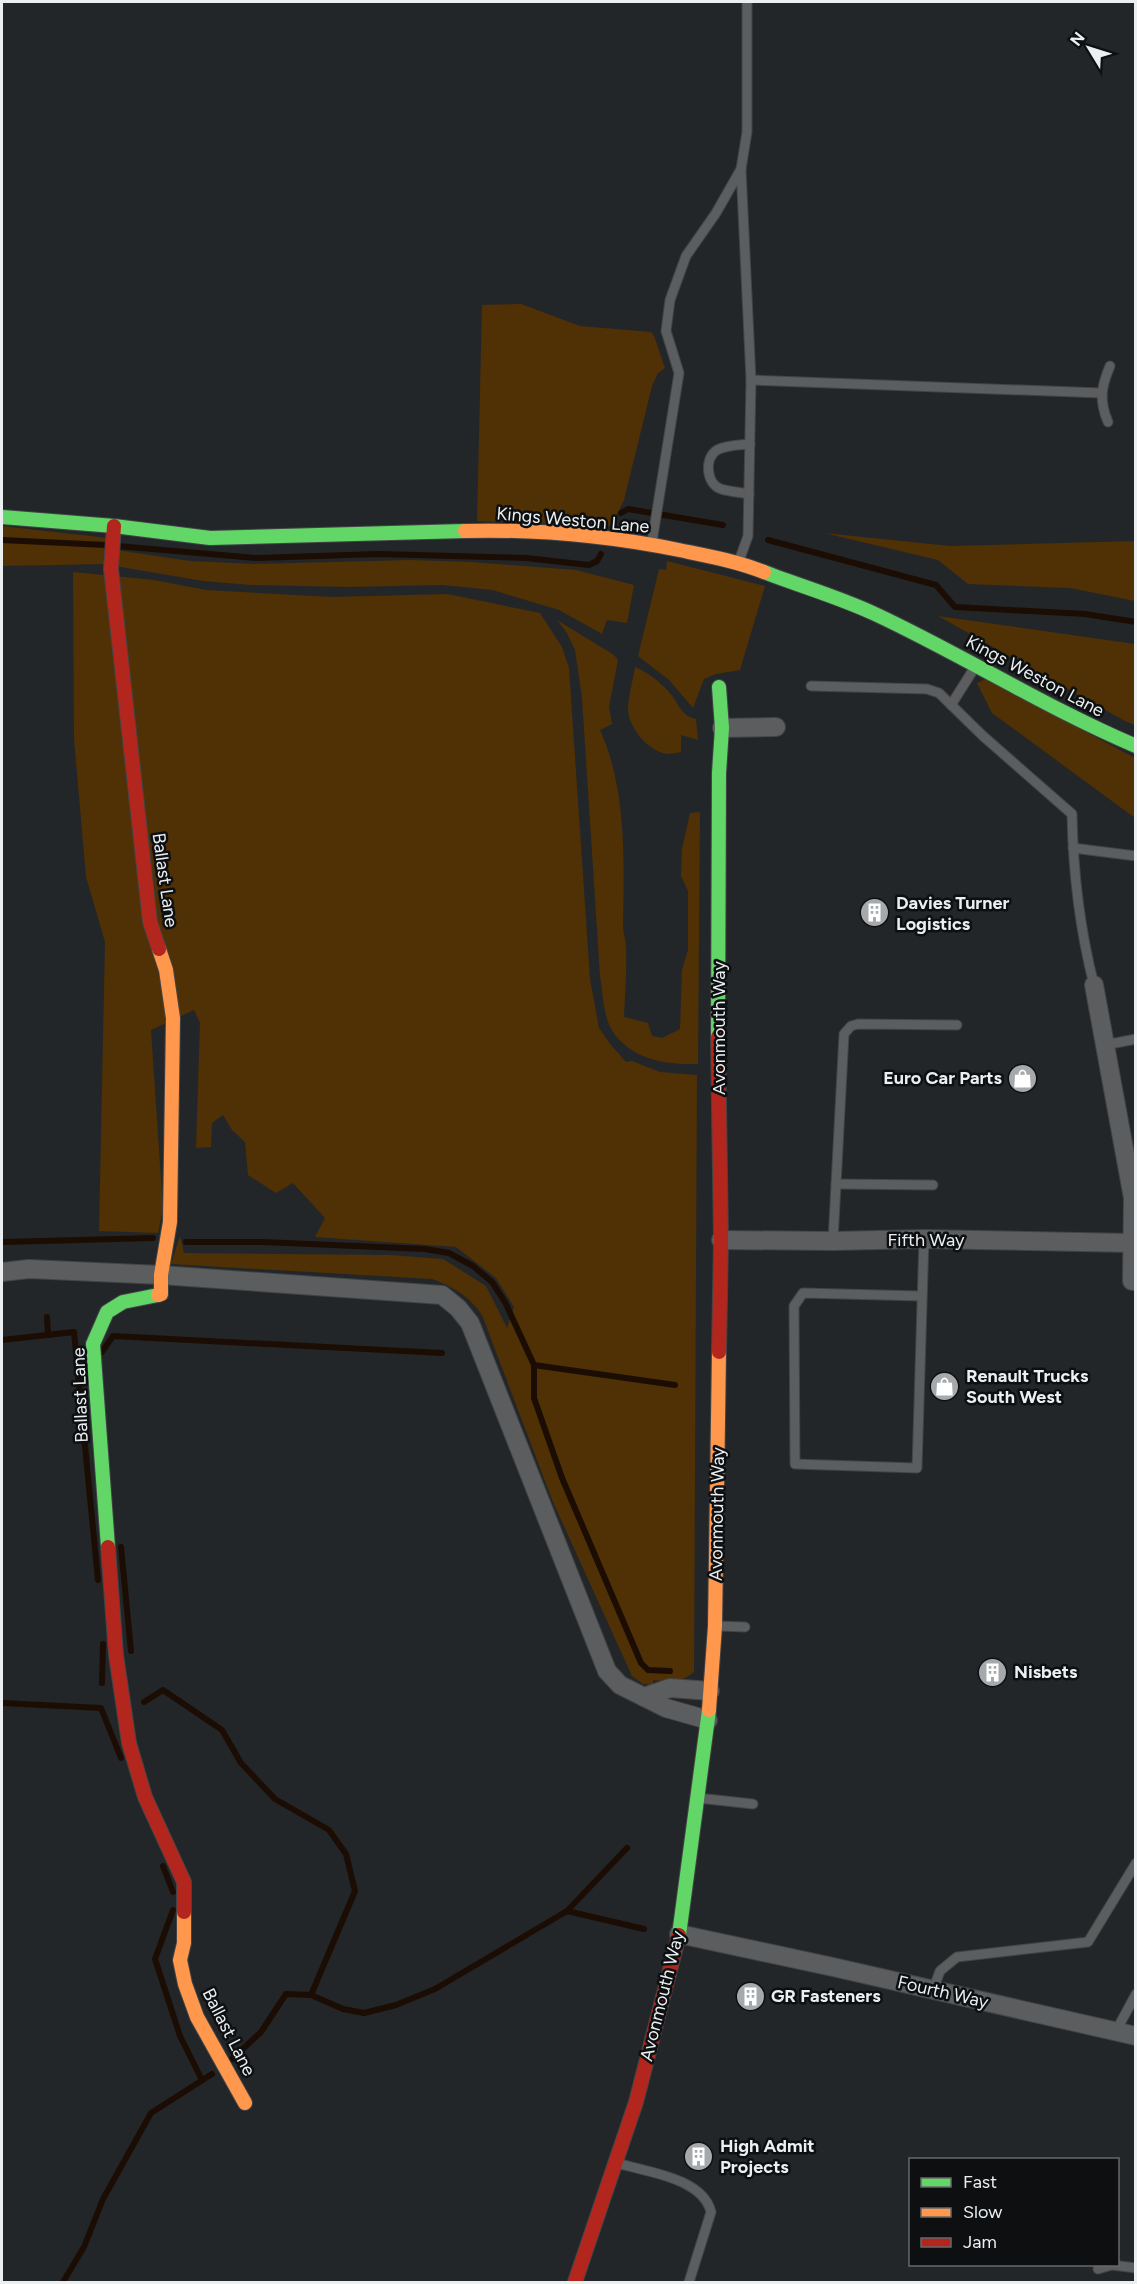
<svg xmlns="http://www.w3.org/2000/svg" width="1137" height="2284" font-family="Figtree,sans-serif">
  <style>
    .green { fill: #503005 }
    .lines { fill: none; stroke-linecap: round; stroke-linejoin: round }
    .stream { stroke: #1b0d04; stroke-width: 6 }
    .lane-casing { stroke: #414446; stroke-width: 11 }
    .street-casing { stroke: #414446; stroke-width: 20 }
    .fast-casing { stroke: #414446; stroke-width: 16 }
    .slow-casing { stroke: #414446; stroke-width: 16 }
    .jam-casing { stroke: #414446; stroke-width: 16 }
    .lane { stroke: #5b5d5e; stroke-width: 9 }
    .street { stroke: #5b5d5e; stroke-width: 18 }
    .fast { stroke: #63d668; stroke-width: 14 }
    .slow { stroke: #ff974d; stroke-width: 14 }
    .jam { stroke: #b3261e; stroke-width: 14 }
    .labels { text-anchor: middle; stroke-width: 5; stroke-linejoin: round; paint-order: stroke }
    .street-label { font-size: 18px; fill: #ebeff1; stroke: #0d0f11 }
    .poi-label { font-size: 18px; font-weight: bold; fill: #ebeff1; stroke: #0d0f11; text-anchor: start }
  </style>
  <rect width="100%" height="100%" fill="#232628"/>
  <g class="green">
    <polygon points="521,304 580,326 651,332 654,336 665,368 658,373 652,386 624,500 611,526 477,521 482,305"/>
    <polygon points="2,526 108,538 108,564 2,566"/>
    <polygon points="824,533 950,546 1135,541 1135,601 1070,588 968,584 938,560"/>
    <polygon points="116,550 190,561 255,564 410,560 471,562 576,570 634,585 627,623 607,620 602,634 559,610 492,590 442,585 348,587 251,585 203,581 115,566"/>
    <polygon points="667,561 765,586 740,670 716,674 704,679 693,708 669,680 638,656 659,569 666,570"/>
    <path d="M73 572 154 580 206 590 331 597 447 594 540 613 562 647 569 668 590 979 599 1028 611 1045 626 1062 632 1061 660 1072 697 1075 694 1672C681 1683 669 1682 653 1680V1685L643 1684 632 1676 553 1502 482 1315C469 1296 454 1287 432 1279L171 1264 180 1236 184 1253 390 1255 443 1259 486 1286 507 1328 514 1307 496 1278 456 1247 315 1237 325 1218 293 1183 276 1193 248 1175 245 1142 232 1130 223 1115 212 1123 211 1147 196 1148 200 1023 194 1010 151 1030 163 1209 158 1233 99 1231 105 942 86 877 74 739Z"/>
    <polygon points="938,616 1135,644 1135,725 1125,721"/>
    <path d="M557 620 614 655 618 660 609 707 612 724 600 730C627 790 624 860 623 925 623 933 626 940 626 948 627 971 625 994 624 1017L648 1023 652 1036 662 1038 680 1029 682 970 688 950V891L681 876 682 849 690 813 700 812 698 1064C666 1065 633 1060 613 1032 603 1017 603 993 600 976L582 698 575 650 567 633Z"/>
    <path d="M635 667C649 673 660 682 670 693 679 704 681 716 696 719L698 740 681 735V752C676 753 671 754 667 754 648 751 629 728 628 710 628 696 633 681 635 667Z"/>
    <polygon points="986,679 1135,758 1135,818 992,713 977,683"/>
  </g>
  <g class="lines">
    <g class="stream">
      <polyline points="621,513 628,509 723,525"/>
      <polyline points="2,540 106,545"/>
      <polyline points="768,540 936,585 955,607 1085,614 1136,622"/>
      <polyline points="117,546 257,558 378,554 526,558 589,565 597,561 601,554"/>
      <polyline points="2,1242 153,1238"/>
      <polyline points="186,1242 263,1242 425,1249 449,1253 473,1266 492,1282 505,1302 534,1365 534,1398 562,1478 641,1663 648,1670 670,1671"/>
      <polyline points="47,1317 48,1335"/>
      <polyline points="2,1340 74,1332 98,1580"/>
      <polyline points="102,1352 113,1336 442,1353"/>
      <polyline points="534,1365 675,1385"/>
      <polyline points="121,1547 131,1651"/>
      <polyline points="102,1683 103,1644"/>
      <polyline points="144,1702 163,1690 222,1730 241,1763 275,1799 329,1830 346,1854 355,1891 311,1995"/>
      <polyline points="2,1703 101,1708 121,1758"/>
      <polyline points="163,1866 173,1892"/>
      <polyline points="173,1910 155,1959 180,2036 202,2080"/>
      <polyline points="567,1911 627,1848"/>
      <polyline points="232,2059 261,2032 286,1994 311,1995 343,2009 364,2013 396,2005 435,1989 567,1911 644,1929"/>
      <polyline points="63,2282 84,2247 103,2199 151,2113 212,2074"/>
    </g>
    <defs>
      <g id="lane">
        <polyline points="751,380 1101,393"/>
        <path d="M1108 422C1099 401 1101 387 1110 366"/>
        <path d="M749 494C740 492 730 492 721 489 706 484 704 458 717 450 726 445 740 445 750 444"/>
        <polyline points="652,542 679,373 666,331 670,300 686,256 716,213 741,169 747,132 747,2"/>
        <polyline points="739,561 748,536 751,380 741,169"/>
        <path d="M811 686 927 689 939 693 983 736 1072 814C1073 871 1080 930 1094 985"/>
        <polyline points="951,705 975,667"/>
        <polyline points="1073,848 1136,856"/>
        <polyline points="1105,1045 1136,1039"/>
        <polyline points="836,1184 933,1185"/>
        <polyline points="833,1241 844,1034 851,1026 858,1024 957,1025"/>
        <polyline points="921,1296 803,1293 794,1306 795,1464 917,1468 924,1239"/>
        <polyline points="718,1626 745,1627"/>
        <polyline points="698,1798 753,1804"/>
        <polyline points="933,1990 940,1971 957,1957 1088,1942 1136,1863"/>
        <polyline points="1116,2031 1136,1994"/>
        <path d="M617 2163C647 2172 703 2178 711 2212L689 2282"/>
        <polyline points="1098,2269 1112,2265 1136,2268"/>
      </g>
      <g id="street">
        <polyline points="722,728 776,727"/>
        <polyline points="1094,985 1133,1198 1132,1281"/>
        <polyline points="721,1240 833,1241 924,1239 1132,1243"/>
        <polyline points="2,1272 29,1269 161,1275 442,1295 458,1308 470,1323 607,1671 620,1685 644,1697"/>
        <polyline points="708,1720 666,1708 644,1697 670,1688 710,1691"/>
        <polyline points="679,1934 833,1967 1136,2036"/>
      </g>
      <g id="fast">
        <polyline points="2,517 114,526 210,538 465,531"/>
        <path d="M764 572C800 586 839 597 875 614 963 655 1046 708 1136 746"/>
        <polyline points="718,1037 719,773 722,728 719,687"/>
        <polyline points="108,1547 93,1344 107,1312 123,1302 158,1295"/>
        <polyline points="679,1935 709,1710"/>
      </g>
      <g id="slow">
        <path d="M465 531C538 529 609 536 679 550 708 556 736 561 764 572"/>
        <polyline points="158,1295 161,1294 161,1275 170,1222 173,1018 166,970 159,949"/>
        <polyline points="709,1710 715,1626 719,1352"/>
        <polyline points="184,1912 184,1943 180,1960 185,1984 197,2017 245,2103"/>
      </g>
      <g id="jam">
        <polyline points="114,526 111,569 150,922 159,949"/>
        <polyline points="718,1037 721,1240 719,1352"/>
        <polyline points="108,1547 116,1655 129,1743 145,1797 184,1882 184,1912"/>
        <polyline points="575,2282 636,2102 679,1935"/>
      </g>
    </defs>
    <use href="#lane" class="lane-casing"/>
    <use href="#street" class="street-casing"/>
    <use href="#fast" class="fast-casing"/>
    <use href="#slow" class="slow-casing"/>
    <use href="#jam" class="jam-casing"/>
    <use href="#lane" class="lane"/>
    <use href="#street" class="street"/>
    <use href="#fast" class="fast"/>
    <use href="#slow" class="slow"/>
    <use href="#jam" class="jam"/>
  </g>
  <defs>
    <symbol id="building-disc" viewBox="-11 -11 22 22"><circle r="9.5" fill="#a5a9ab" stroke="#0d0f11"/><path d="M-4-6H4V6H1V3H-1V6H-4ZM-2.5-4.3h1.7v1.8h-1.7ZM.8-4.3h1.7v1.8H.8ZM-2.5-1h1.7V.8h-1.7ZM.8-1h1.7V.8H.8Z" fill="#fff"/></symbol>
    <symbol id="shop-disc" viewBox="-11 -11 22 22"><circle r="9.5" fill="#a5a9ab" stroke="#0d0f11"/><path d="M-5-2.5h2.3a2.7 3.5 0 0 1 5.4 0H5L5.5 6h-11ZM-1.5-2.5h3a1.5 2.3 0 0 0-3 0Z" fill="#fff"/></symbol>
  </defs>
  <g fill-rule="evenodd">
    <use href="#building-disc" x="858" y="896" width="33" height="33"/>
    <use href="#shop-disc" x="1006" y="1062" width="33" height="33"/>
    <use href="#shop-disc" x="928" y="1370" width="33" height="33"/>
    <use href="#building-disc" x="976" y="1656" width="33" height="33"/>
    <use href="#building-disc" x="734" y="1980" width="33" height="33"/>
    <use href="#building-disc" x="682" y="2140" width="33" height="33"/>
  </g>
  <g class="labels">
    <g class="street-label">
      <text transform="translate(573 520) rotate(5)" y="6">Kings Weston Lane</text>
      <text transform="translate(1035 676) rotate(28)" y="6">Kings Weston Lane</text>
      <text transform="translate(165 880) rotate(82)" y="6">Ballast Lane</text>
      <text transform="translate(719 1028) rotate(-90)" y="6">Avonmouth Way</text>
      <text x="926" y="1246">Fifth Way</text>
      <text transform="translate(80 1395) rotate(-92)" y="6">Ballast Lane</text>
      <text transform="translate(717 1514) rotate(-89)" y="6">Avonmouth Way</text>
      <text transform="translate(943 1992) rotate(13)" y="6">Fourth Way</text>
      <text transform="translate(662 1996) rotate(-76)" y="6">Avonmouth Way</text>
      <text transform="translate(229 2032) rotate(63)" y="6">Ballast Lane</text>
    </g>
    <g class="poi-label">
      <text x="896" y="909">Davies Turner<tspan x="896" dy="21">Logistics</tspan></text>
      <text x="1002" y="1084" text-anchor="end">Euro Car Parts</text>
      <text x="966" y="1382">Renault Trucks<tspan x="966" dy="21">South West</tspan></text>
      <text x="1014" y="1678">Nisbets</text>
      <text x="771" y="2002">GR Fasteners</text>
      <text x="720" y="2152">High Admit<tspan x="720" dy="21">Projects</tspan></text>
    </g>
  </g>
  <rect width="1137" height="2284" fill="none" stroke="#ebeff1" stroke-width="6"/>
  <rect x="909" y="2158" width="210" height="108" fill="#0d0f11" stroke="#66696b" stroke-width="1.5"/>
  <rect x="921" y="2178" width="30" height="9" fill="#63d668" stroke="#66696b" stroke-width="1.5"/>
  <text x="963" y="2188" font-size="18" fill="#ebeff1">Fast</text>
  <rect x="921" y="2208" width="30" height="9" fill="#ff974d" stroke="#66696b" stroke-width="1.5"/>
  <text x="963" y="2218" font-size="18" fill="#ebeff1">Slow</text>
  <rect x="921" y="2238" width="30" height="9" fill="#b3261e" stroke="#66696b" stroke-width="1.5"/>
  <text x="963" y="2248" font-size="18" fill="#ebeff1">Jam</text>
  <g transform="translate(1089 48) rotate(308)" stroke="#0d0f11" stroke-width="4.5" paint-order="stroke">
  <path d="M0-4.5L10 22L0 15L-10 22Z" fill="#ebeff1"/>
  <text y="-9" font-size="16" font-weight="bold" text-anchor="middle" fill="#ebeff1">N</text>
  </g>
</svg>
